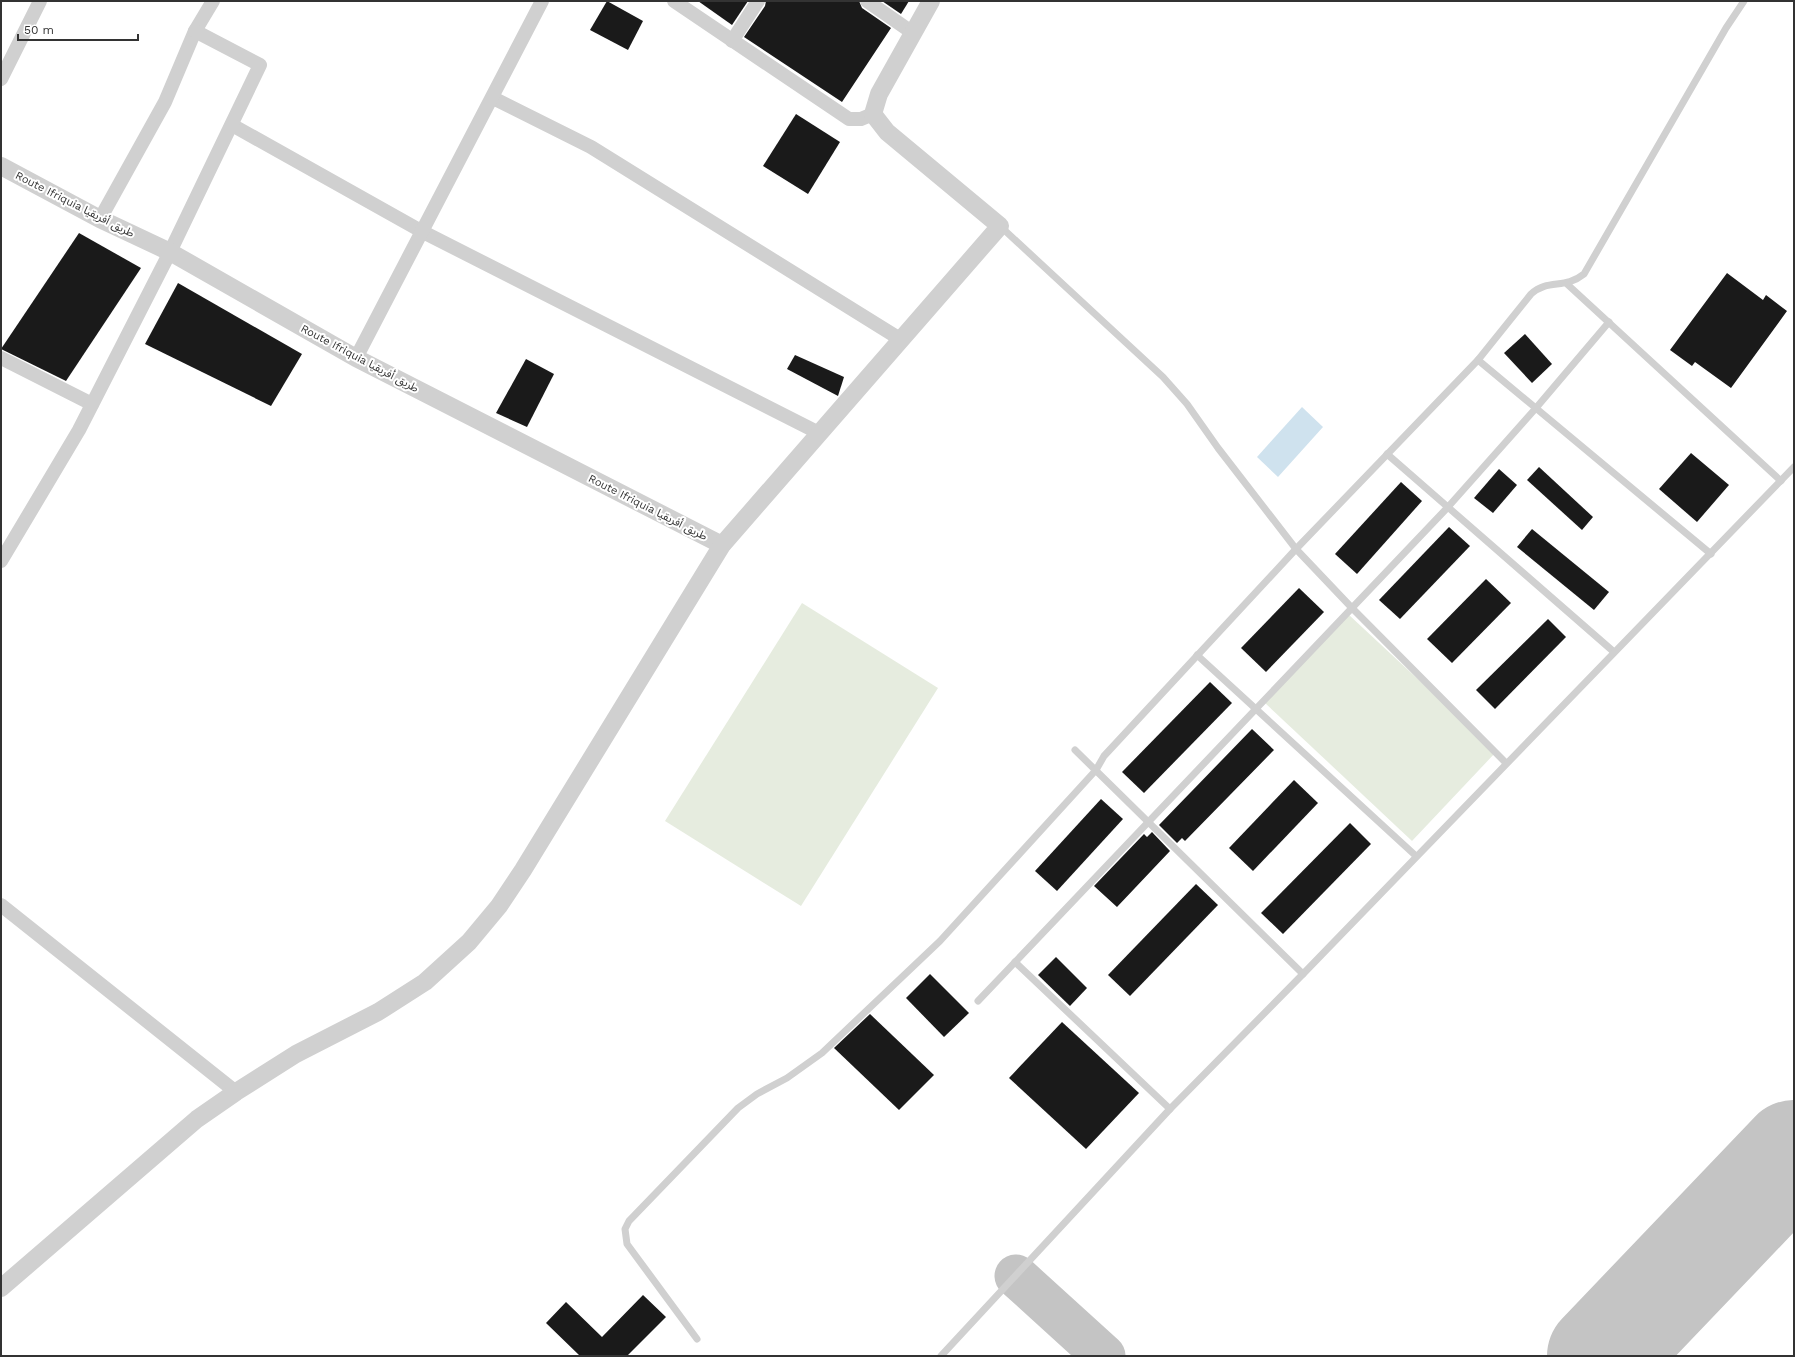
<svg xmlns="http://www.w3.org/2000/svg" width="1795" height="1357" font-family="'Work Sans','Noto Sans Arabic',sans-serif">
  <style>
    .green { fill: #e6ecdf }
    .water { fill: #cfe2ee }
    .lines { fill: none; stroke-linecap: round; stroke-linejoin: round }
    .taxiway { stroke: #c4c4c4; stroke-width: 43 }
    .runway { stroke: #c4c4c4; stroke-width: 108 }
    .building { fill: #1a1a1a }
    .service { stroke: #d0d0d0; stroke-width: 7 }
    .minor { stroke: #d0d0d0; stroke-width: 14 }
    .tertiary { stroke: #d0d0d0; stroke-width: 18 }
    .labels { text-anchor: middle; stroke-width: 4; stroke-linejoin: round; paint-order: stroke }
    .street-label { font-size: 11px; fill: #333; stroke: #fff }
  </style>
  <rect width="100%" height="100%" fill="#fff"/>
  <g class="green">
    <polygon points="802,603 938,688 801,906 665,821"/>
    <polygon points="1348,614 1496,752 1412,841 1264,702"/>
  </g>
  <polygon class="water" points="1302,407 1323,427 1278,477 1257,457"/>
  <g class="lines">
    <polyline class="taxiway" points="1016,1276 1104,1356"/>
    <polyline class="runway" points="1601,1356 1794,1154"/>
  </g>
  <g class="building">
    <polygon points="607,1 643,21 628,50 590,30"/>
    <polygon points="698,1 748,1 732,25"/>
    <polygon points="766,1 859,1 862,8 891,28 842,102 744,37 765,6"/>
    <polygon points="882,1 909,1 901,14"/>
    <polygon points="796,114 840,142 808,194 763,166"/>
    <polygon points="79,233 141,268 66,381 1,349"/>
    <polygon points="1727,273 1763,300 1766,295 1787,311 1731,388 1695,362 1692,366 1670,350"/>
    <polygon points="178,283 302,354 271,406 145,344"/>
    <polygon points="1525,334 1552,364 1532,383 1504,353"/>
    <polygon points="795,355 844,377 838,396 787,369"/>
    <polygon points="526,359 554,374 527,427 496,413"/>
    <polygon points="1691,453 1729,485 1697,522 1659,489"/>
    <polygon points="1539,467 1593,517 1582,530 1527,480"/>
    <polygon points="1499,469 1517,485 1493,513 1474,498"/>
    <polygon points="1401,482 1422,501 1357,574 1335,554"/>
    <polygon points="1449,527 1470,546 1400,619 1379,600"/>
    <polygon points="1532,529 1609,592 1594,610 1517,547"/>
    <polygon points="1486,579 1511,603 1452,663 1427,639"/>
    <polygon points="1299,588 1324,612 1266,672 1241,648"/>
    <polygon points="1548,619 1566,637 1495,709 1476,690"/>
    <polygon points="1210,682 1232,703 1144,793 1122,772"/>
    <polygon points="1252,729 1274,750 1185,841 1182,838 1177,843 1159,825"/>
    <polygon points="1294,780 1318,803 1253,871 1229,848"/>
    <polygon points="1101,799 1123,819 1057,891 1035,871"/>
    <polygon points="1350,823 1371,844 1283,934 1261,913"/>
    <polygon points="1152,832 1170,851 1117,907 1094,886 1144,834 1147,837"/>
    <polygon points="1196,884 1218,905 1130,996 1108,975"/>
    <polygon points="1056,957 1087,988 1070,1006 1038,975"/>
    <polygon points="930,974 969,1013 944,1037 906,998"/>
    <polygon points="870,1014 934,1075 899,1110 834,1048"/>
    <polygon points="1062,1022 1139,1093 1086,1149 1009,1078"/>
    <polygon points="643,1295 666,1317 627,1356 580,1356 546,1323 566,1302 602,1337"/>
  </g>
  <g class="lines">
    <g class="service">
      <polyline points="1000,226 1163,377 1187,404 1218,448 1296,549 1352,608 1506,763"/>
      <polyline points="1567,284 1781,481"/>
      <polyline points="1478,360 1711,554"/>
      <polyline points="1387,454 1614,652"/>
      <polyline points="1197,655 1416,856"/>
      <polyline points="1075,750 1303,974"/>
      <polyline points="1015,962 1170,1109"/>
      <polyline points="978,1001 1448,507 1536,408 1609,322"/>
      <path d="M697 1339 627 1244 625 1229 629 1221 738 1108 757 1094 787 1078 822 1053 940 941 1096 770 1104 756 1296 549 1478 360 1531 294C1549 278 1564 290 1584 274L1726 28 1744 1"/>
      <polyline points="941,1356 1170,1109 1303,974 1794,467"/>
    </g>
    <g class="minor">
      <polyline points="674,1 849,119 861,119 873,114"/>
      <polyline points="867,1 913,33"/>
      <polyline points="732,41 758,1"/>
      <polyline points="1,79 40,1"/>
      <polyline points="493,98 591,147 900,339"/>
      <polyline points="232,125 423,232 819,433"/>
      <polyline points="100,219 165,102 195,31 213,1"/>
      <polyline points="1,358 92,404"/>
      <polyline points="356,358 542,1"/>
      <polyline points="1,561 79,430 170,252 260,65 195,31"/>
      <polyline points="1,905 236,1092"/>
    </g>
    <g class="tertiary">
      <polyline points="1,166 100,219 170,252 356,358 722,545"/>
      <polyline points="1,1288 197,1119 236,1092 296,1054 378,1012 425,982 469,942 499,906 523,870 722,545 1000,226 887,132 873,114 879,94 931,1"/>
    </g>
  </g>
  <g class="labels">
    <g class="street-label">
      <text transform="translate(75 204) rotate(27)" y="4">Route Ifriquia طريق أفريقيا</text>
      <text transform="translate(360 358) rotate(28)" y="4">Route Ifriquia طريق أفريقيا</text>
      <text transform="translate(648 507) rotate(27)" y="4">Route Ifriquia طريق أفريقيا</text>
    </g>
  </g>
  <rect width="1795" height="1357" fill="none" stroke="#333333" stroke-width="4"/>
  <path d="M18 34v6h120v-6" fill="none" stroke="#333333" stroke-width="2"/>
  <text x="24" y="34" font-size="12" fill="#333333" stroke="#ffffff" stroke-width="3" paint-order="stroke">50 m</text>
</svg>
